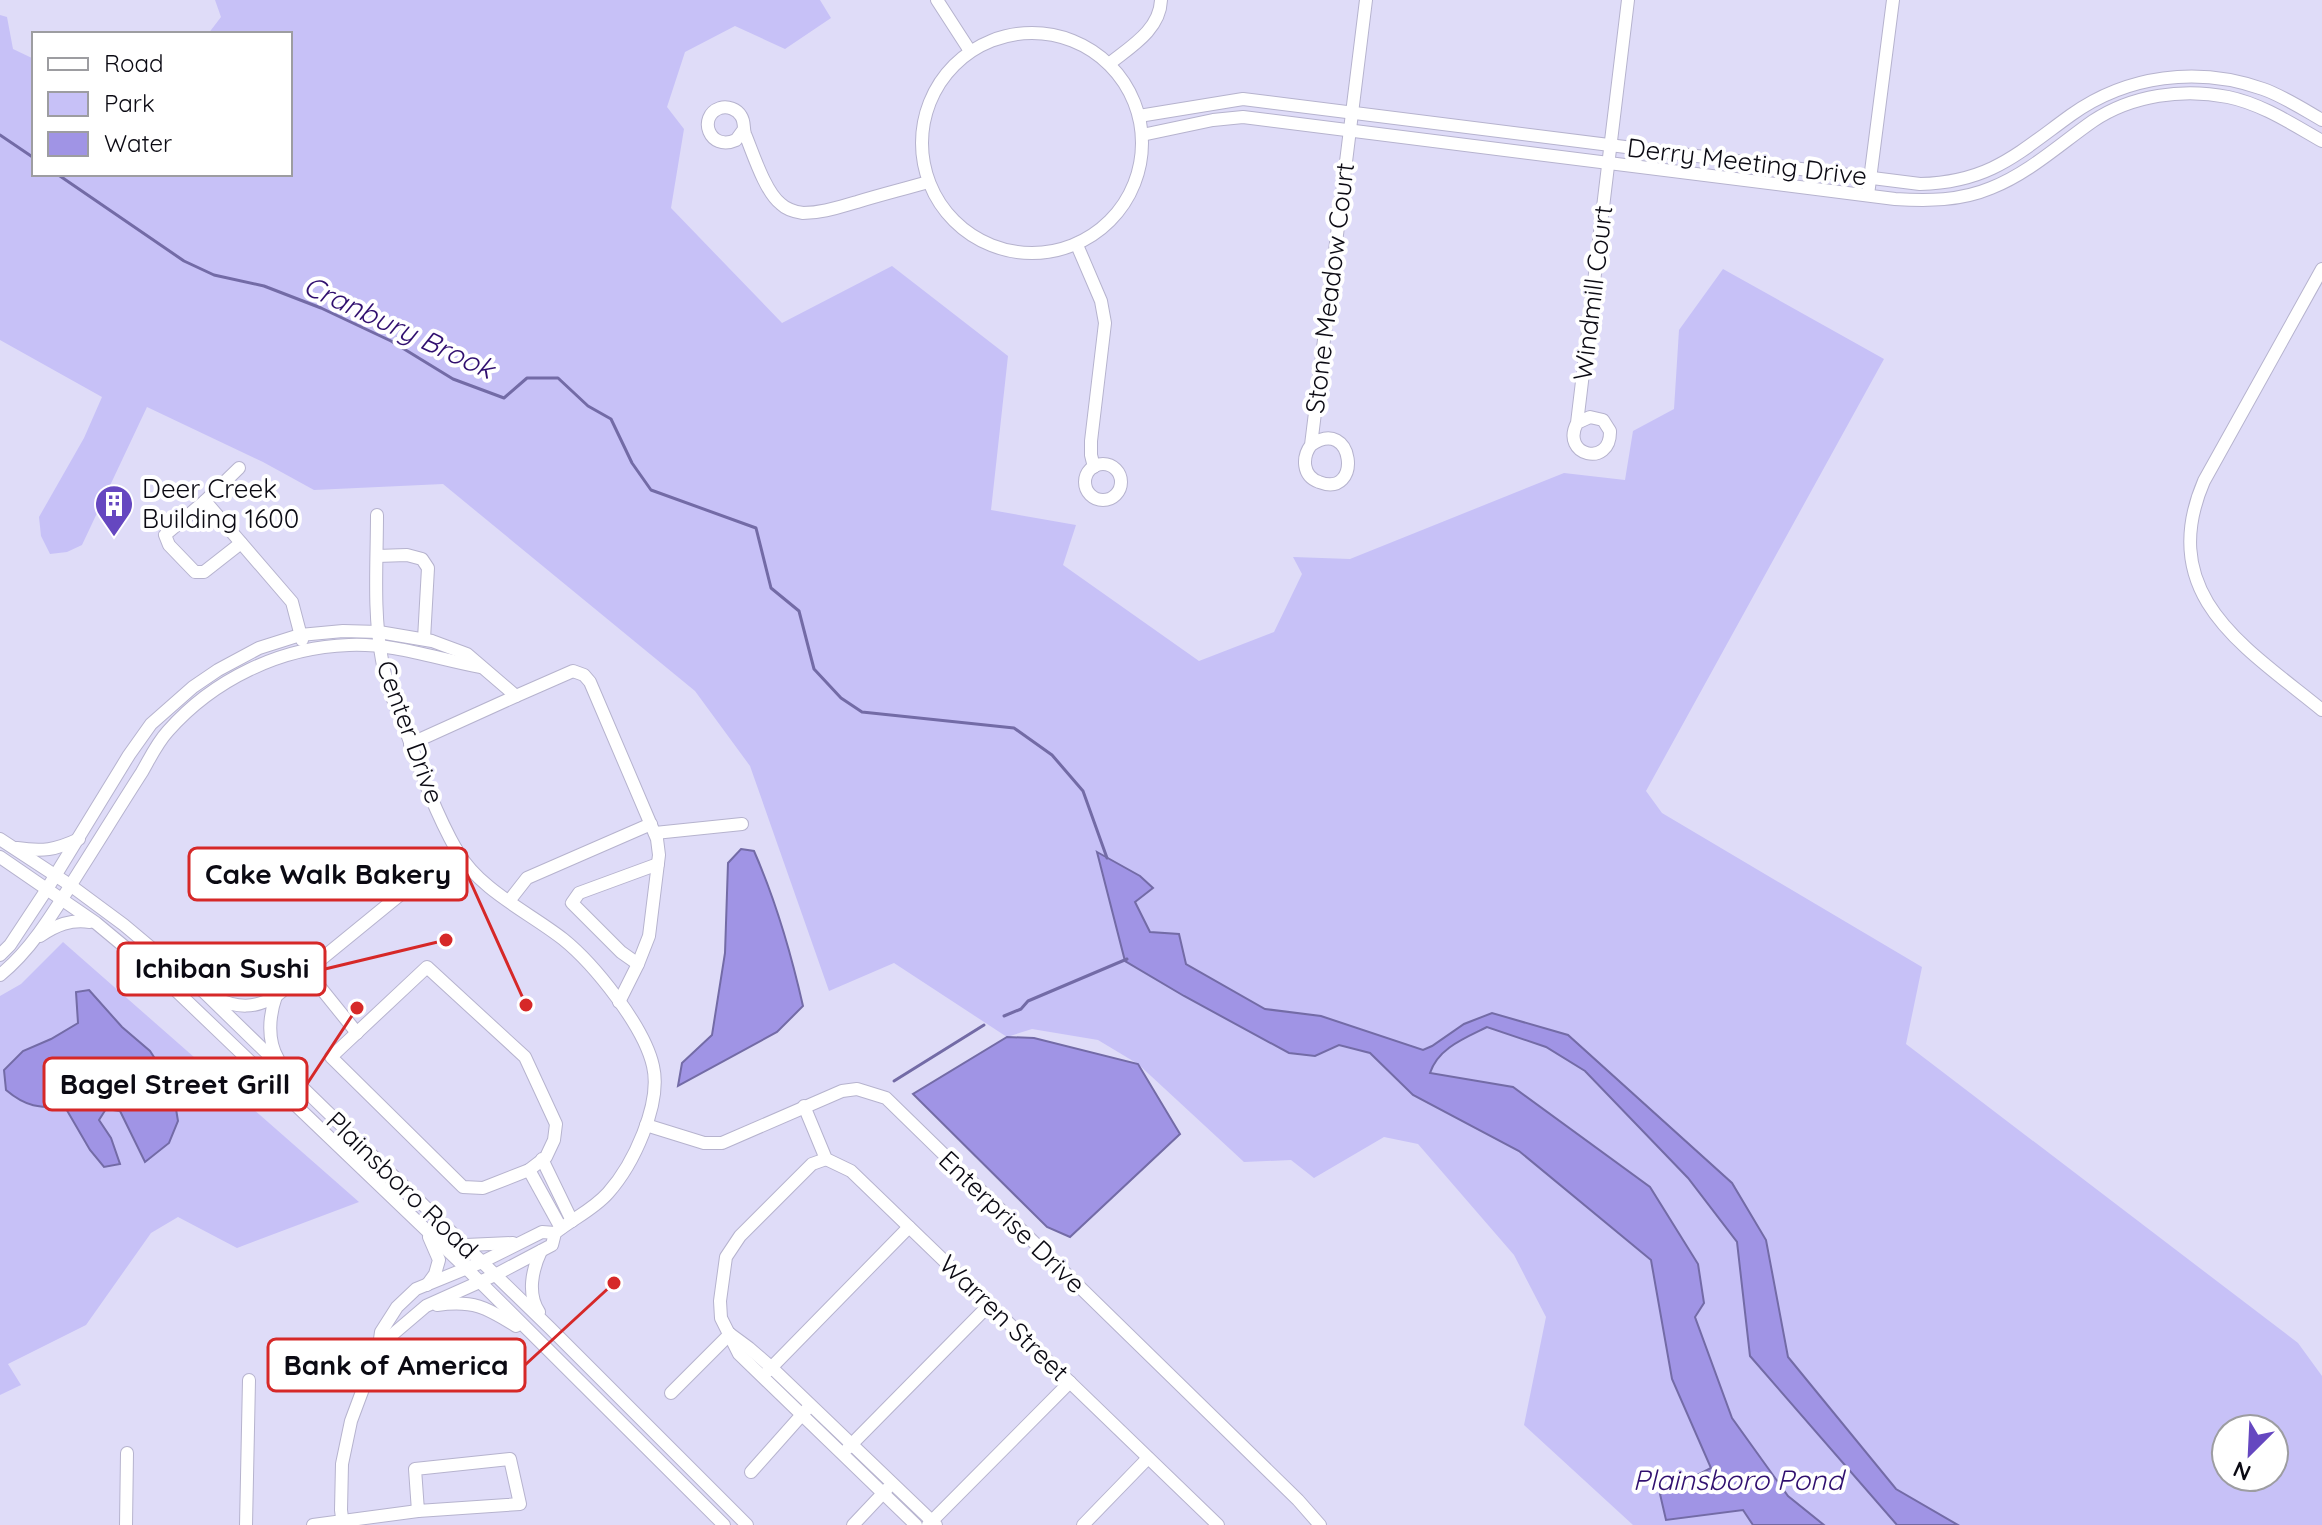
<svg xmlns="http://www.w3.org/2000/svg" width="2322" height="1525" font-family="Quicksand,sans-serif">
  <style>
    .green { fill: #c7c1f7; fill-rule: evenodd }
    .water { fill: #a094e5; stroke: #736ba6; stroke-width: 2 }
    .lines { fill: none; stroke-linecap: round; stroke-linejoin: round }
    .stream { stroke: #736ba6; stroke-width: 3 }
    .minor-casing { stroke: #b6b3ce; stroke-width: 14 }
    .minor { stroke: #fff; stroke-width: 12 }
    .labels { text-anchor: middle; stroke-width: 8; stroke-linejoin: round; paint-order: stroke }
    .street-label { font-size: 26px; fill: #0b0a13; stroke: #fff }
    .poi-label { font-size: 26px; fill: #0b0a13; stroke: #fff; text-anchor: start }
    .water-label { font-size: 28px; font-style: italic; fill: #300f6f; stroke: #fff }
    .leader { fill: none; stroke: #d62828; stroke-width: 3 }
    .callout-dot { fill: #d62828; stroke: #fff; stroke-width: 3 }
    .callout { fill: #fff; stroke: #d62828; stroke-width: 3 }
    .callout-label { font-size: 28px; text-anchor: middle; font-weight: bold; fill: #0b0a13 }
  </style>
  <rect width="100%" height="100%" fill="#dfdcf8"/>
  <g class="green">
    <path d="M215 0H820L831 18 785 49 735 26 685 52 667 107 684 129 671 208 782 323 892 266 1008 356 991 510 1076 525 1063 565 1199 661 1274 632 1302 574 1293 557 1350 559 1564 473 1625 480 1633 431 1674 409 1679 330 1723 269 1884 359 1646 791 1662 813 1922 967 1906 1044 2298 1343 2322 1376V1525H1958L1896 1489 1788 1357 1766 1240 1568 1035 1492 1013 1423 1050 1321 1016 1265 1009 1186 964 1150 933 1135 902 1152 888 1097 853 1125 961 1184 996 1289 1053 1315 1056 1339 1045 1370 1052 1413 1095 1519 1151 1651 1260 1672 1379 1711 1468 1661 1494 1666 1519 1743 1510 1753 1525H1633L1524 1425 1546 1317 1514 1255 1418 1144 1384 1137 1314 1178 1291 1160 1244 1162 1138 1064 1098 1040 1032 1029 1007 1037 894 963 829 991 750 766 695 691 443 484 314 490 263 462 147 407 82 545 67 552 50 554 41 536 39 517 84 438 102 397 0 340V15L7 17 13 49 34 59V174H290V34H208L221 17ZM2226 1429H2274V1477H2226Z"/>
    <polygon points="63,942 359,1202 237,1248 178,1217 151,1233 86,1325 8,1364 21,1385 0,1395 0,996 21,984"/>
    <path d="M1487 1027 1546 1047 1585 1071 1688 1178 1737 1242 1750 1356 1897 1525H1824L1788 1496 1732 1418 1695 1317 1704 1303 1430 1073C1439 1048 1465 1038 1487 1027Z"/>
  </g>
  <g class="water">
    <path d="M741 849 754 851C776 901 791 953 803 1006L777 1032 678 1086 682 1063 712 1035 725 953 728 863Z"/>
    <path d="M1097 852 1140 876 1153 888 1135 902 1150 932 1179 934 1186 964 1265 1009 1321 1016 1423 1050 1432 1046 1464 1024 1492 1013 1568 1035 1732 1183 1766 1240 1788 1357 1896 1489 1958 1525H1897L1750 1356 1737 1242 1688 1178 1585 1071 1546 1047 1487 1027C1465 1038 1438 1048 1430 1073L1513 1087 1650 1187 1698 1264 1704 1303 1695 1317 1732 1418 1788 1496 1824 1525H1753L1743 1510 1666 1520 1660 1494 1711 1468 1672 1379 1651 1260 1519 1151 1413 1095 1370 1053 1339 1045 1315 1056 1289 1053 1184 996 1125 961Z"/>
    <path d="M89 990 122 1027 150 1051 172 1085 178 1121 169 1143 145 1162 120 1111 106 1109 99 1120 111 1138 120 1164 104 1167 90 1150 65 1107C39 1108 26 1107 6 1090L4 1070 23 1051 51 1039 78 1023 76 992Z"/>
    <polygon points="1007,1037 1034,1038 1138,1064 1180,1134 1070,1237 1047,1227 913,1094"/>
  </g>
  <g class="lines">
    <g class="stream">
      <polyline points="0,135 34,158"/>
      <polyline points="57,174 184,261 214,275 264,286 321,308 391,341 453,379 504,398 527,378 558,378 588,406 611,419 632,463 651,490 756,528 771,588 799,611 814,669 841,698 862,712 1014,728 1052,755 1083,791 1107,858"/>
      <polyline points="1004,1016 1021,1009 1028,1001 1127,959"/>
      <polyline points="894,1081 984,1025"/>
    </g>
    <defs>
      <g id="minor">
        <polyline points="937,0 970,51"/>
        <circle cx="1032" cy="143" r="110"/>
        <path d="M1109 64C1130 47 1160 30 1161 0"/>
        <path d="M1139 116 1243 99 1920 184C1990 182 2017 154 2071 115 2127 75 2198 66 2263 89 2283 96 2303 109 2322 120"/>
        <path d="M744 129 736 140C709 152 697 116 720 108 728 106 737 109 741 116 745 122 743 128 745 134 753 153 765 192 781 204 786 209 796 212 803 213 822 213 839 207 857 202 880 195 904 189 928 182"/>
        <path d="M1142 135 1213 120 1243 117 1895 199C1928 201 1960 201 1991 188 2029 173 2060 144 2093 121 2132 95 2183 88 2228 97 2262 104 2292 124 2322 141"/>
        <polyline points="1868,195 1893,0"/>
        <polyline points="1077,245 1101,301 1105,323 1091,441 1091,455 1094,467"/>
        <path d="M2322 269 2204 481C2155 595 2245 647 2322 710"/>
        <path d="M1577 423 1590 417 1603 420 1610 431C1611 468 1560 456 1577 423L1628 0"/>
        <path d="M1311 445C1354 415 1363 499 1319 482 1302 476 1302 457 1311 445L1366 0"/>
        <circle cx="1103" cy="482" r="18"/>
        <polyline points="239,468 205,501 165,535 169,545 195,572 204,572 241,543"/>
        <polyline points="205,501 292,602 302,640"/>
        <path d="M377 515C377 562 373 613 382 660 386 685 397 710 407 734 421 773 436 814 457 851 481 891 527 911 563 939 594 964 644 1026 653 1066 662 1104 633 1165 608 1193 593 1210 572 1219 555 1233L552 1245 495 1275 426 1306 379 1346"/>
        <polyline points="377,556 407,555 422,559 428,568 424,639"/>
        <polyline points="410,744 516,696"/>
        <polyline points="655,833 742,824"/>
        <polyline points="0,839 70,885 124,925 205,993 550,1328 747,1525"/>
        <path d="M17 848C43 852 55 850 79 839"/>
        <polyline points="0,857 96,923 167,982 467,1269 724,1525"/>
        <polyline points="509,901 527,878 651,824"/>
        <path d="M40 936C56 925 71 919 90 922"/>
        <polyline points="0,955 10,945 47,889 129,755 151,724 193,687 218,670 259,648 300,635 343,631 379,632 432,641 467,654 516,696 573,671 584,675 590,682 657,839 659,855 649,936 638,964 619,1002"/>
        <polyline points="638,964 621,952 572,903 579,893 658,864"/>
        <polygon points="427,967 525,1057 556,1124 554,1140 546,1157 529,1170 483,1188 463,1187 331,1057"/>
        <polyline points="307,971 357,1033"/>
        <path d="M0 975C35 947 59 903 84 864 103 834 122 803 142 772 150 758 157 743 168 731 213 680 280 647 349 645 394 643 437 659 481 667"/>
        <path d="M276 996C269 1016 267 1040 278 1059"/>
        <path d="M215 998C237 1008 255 1009 276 996L456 849"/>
        <polyline points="804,1106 826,1159 851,1171 1218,1525"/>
        <polyline points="646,1125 704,1143 722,1143 842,1091 857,1089 886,1098 1298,1500 1320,1525"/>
        <polyline points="542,1159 572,1221"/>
        <polyline points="826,1159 812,1164 740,1236 726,1257 720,1301 721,1318 739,1354 916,1525"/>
        <polyline points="529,1170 561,1228"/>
        <polyline points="466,1245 513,1243"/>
        <polyline points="427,1285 435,1274 439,1260 429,1237"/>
        <path d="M437 1305C473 1300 486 1307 516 1326"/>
        <path d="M539 1312C527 1294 532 1270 541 1251"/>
        <polyline points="730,1334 749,1348 771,1367 936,1525"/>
        <polyline points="768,1371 909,1227"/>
        <polyline points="671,1393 730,1334"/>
        <polyline points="848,1448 990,1304"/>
        <polygon points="510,1459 520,1504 418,1511 415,1469"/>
        <polyline points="751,1472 807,1409"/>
        <polyline points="126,1525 127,1453"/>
        <polyline points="246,1525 249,1380"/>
        <polyline points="313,1525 418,1511"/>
        <polyline points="343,1525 341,1510 342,1464 351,1421 379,1346 381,1332 397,1307 416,1289 482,1262 542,1232 555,1233"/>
        <polyline points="853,1525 887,1489"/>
        <polyline points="928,1525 1070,1382"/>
        <polyline points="1083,1525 1148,1458"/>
      </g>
    </defs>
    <use href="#minor" class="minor-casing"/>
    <use href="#minor" class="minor"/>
  </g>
  <defs>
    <symbol id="building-pin" viewBox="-11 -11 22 30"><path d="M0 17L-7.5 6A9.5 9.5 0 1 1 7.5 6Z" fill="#6547c0" stroke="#fff"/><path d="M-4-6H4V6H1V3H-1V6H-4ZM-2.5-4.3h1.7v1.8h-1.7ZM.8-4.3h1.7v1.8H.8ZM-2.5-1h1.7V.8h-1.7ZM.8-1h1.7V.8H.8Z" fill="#fff"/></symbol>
  </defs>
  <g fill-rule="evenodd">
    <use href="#building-pin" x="92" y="482" width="44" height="60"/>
  </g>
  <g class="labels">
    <g class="street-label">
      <text transform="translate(1747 162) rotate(7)" y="9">Derry Meeting Drive</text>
      <text transform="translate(1330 288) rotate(-83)" y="9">Stone Meadow Court</text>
      <text transform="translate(1593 293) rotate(-83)" y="9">Windmill Court</text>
      <text transform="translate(410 732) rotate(70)" y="9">Center Drive</text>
      <text transform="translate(402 1185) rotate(44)" y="9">Plainsboro Road</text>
      <text transform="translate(1012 1222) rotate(44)" y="9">Enterprise Drive</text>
      <text transform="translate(1004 1318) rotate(44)" y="9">Warren Street</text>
    </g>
    <g class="poi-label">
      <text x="142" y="498">Deer Creek<tspan x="142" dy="30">Building 1600</tspan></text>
    </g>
    <g class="water-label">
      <text transform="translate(399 327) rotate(25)" y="10">Cranbury Brook</text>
      <text x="1738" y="1490">Plainsboro Pond</text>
    </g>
  </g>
  <path class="leader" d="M526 1005L467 874M446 940L325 969M357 1008L307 1084M614 1283L525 1365"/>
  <g class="callout-dot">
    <circle cx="526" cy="1005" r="8"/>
    <circle cx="446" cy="940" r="8"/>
    <circle cx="357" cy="1008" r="8"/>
    <circle cx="614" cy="1283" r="8"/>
  </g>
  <g class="callout">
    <rect x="189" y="848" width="278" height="52" rx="8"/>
    <rect x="118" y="943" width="207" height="52" rx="8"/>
    <rect x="44" y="1058" width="263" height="52" rx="8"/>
    <rect x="268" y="1339" width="257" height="52" rx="8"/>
  </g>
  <g class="callout-label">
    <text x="328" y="884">Cake Walk Bakery</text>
    <text x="222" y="978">Ichiban Sushi</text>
    <text x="175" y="1094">Bagel Street Grill</text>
    <text x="396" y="1375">Bank of America</text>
  </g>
  <rect x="32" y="32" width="260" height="144" fill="#ffffff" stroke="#9d9da1" stroke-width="2"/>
  <rect x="48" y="58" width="40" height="12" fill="#ffffff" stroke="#9d9da1" stroke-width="2"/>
  <text x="104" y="72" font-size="24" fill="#0b0a13">Road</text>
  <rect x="48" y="92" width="40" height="24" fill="#c7c1f7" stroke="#9d9da1" stroke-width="2"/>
  <text x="104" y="112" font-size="24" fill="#0b0a13">Park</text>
  <rect x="48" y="132" width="40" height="24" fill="#a094e5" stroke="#9d9da1" stroke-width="2"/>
  <text x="104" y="152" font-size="24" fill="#0b0a13">Water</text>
  <g transform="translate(2250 1453) rotate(204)"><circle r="38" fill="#ffffff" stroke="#9d9da1" stroke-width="2"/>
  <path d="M0-6L14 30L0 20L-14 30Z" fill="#6547c0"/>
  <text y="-12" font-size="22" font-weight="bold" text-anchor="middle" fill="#0b0a13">N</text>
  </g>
</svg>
